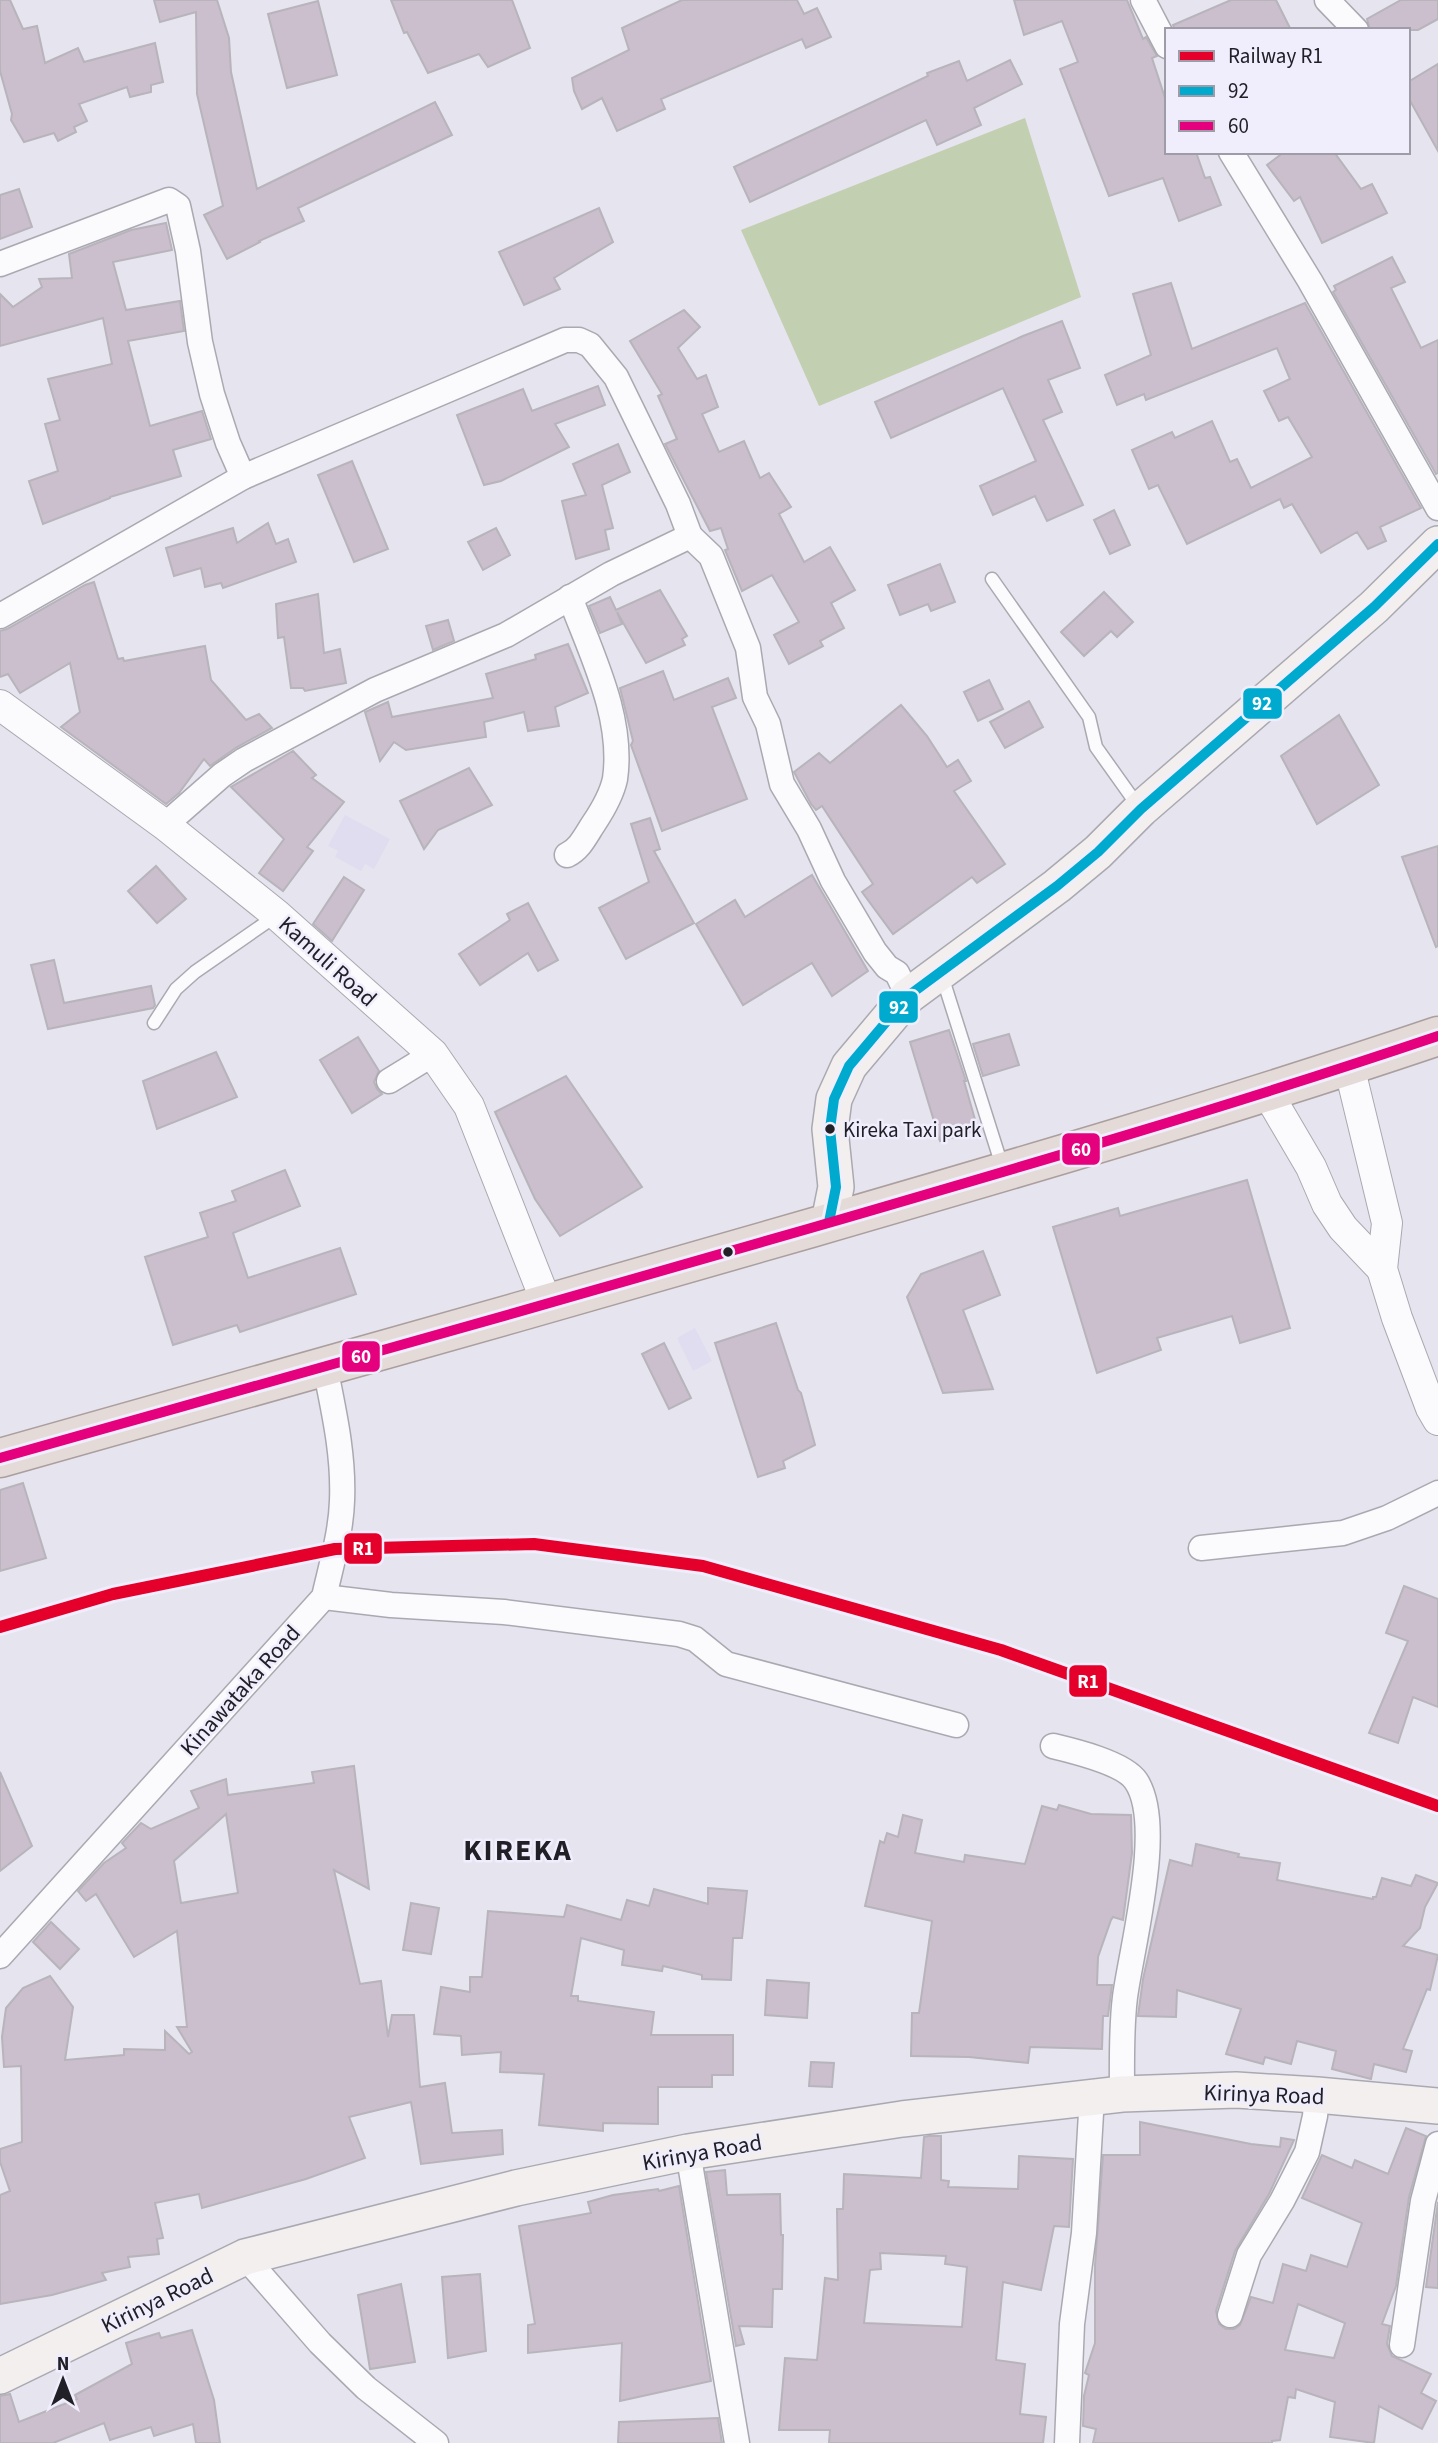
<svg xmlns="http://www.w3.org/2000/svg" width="1438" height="2443" font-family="'Source Sans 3',sans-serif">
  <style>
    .built { fill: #e0ddf1 }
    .green { fill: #c2cfb1 }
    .building { fill: #cbbfce; stroke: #b7b4bb; stroke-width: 2; fill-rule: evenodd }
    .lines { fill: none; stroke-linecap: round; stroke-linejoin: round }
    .service-casing { stroke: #aaa9b1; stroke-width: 15 }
    .minor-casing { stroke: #aaa9b1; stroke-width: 27 }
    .tertiary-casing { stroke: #aaa9b1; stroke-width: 32 }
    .secondary-casing { stroke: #aaa9b1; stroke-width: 38 }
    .trunk-casing { stroke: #aa9e9e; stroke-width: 41 }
    .service { stroke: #fbfbfd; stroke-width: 12 }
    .minor { stroke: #fbfbfd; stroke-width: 24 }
    .tertiary { stroke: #fbfbfd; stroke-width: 30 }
    .secondary { stroke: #f3efef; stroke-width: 35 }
    .trunk { stroke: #e4dbd8; stroke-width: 38 }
    .bus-1-casing { stroke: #f0eefd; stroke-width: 16 }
    .bus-2-casing { stroke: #f0eefd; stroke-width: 16 }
    .bus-1 { stroke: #00a9ce; stroke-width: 10 }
    .bus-2 { stroke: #e5007d; stroke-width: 10 }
    .rail-1-casing { stroke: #f0eefd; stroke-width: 18 }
    .rail-1 { stroke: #e4002b; stroke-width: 12 }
    .bus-dot { fill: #212027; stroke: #f0eefd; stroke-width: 2.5 }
    .labels { text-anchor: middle; stroke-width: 5; stroke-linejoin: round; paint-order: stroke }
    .bus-label { font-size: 21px; fill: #212027; stroke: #f0eefd; text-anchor: start }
    .street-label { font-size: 23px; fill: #212027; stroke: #f0eefd }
    .district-label { font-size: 30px; font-weight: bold; letter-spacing: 2px; fill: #212027; stroke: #f0eefd }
    .line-badge { stroke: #f0eefd; stroke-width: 2.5 }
    .badge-label { font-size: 19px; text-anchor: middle; font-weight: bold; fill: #fff }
  </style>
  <rect width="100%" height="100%" fill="#e6e4ef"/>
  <g class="built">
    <polygon points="345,815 390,839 374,869 365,864 361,871 335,857 338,851 328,846"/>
    <polygon points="695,1328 712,1361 693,1371 677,1338"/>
  </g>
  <polygon class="green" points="1025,118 1081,297 819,406 741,230"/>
  <g class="building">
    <polygon points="0,0 10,0 23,29 37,26 45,63 78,48 84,62 155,43 163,82 151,85 151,92 130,97 127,87 79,104 87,121 74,127 76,132 58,141 54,133 24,142 11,120 12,114 0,71"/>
    <polygon points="154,0 217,0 229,38 231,72 257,189 435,102 452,135 298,208 304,221 259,241 260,242 227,259 204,215 223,206 197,94 196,12 160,22"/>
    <polygon points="391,0 512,0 530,48 488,67 479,54 428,73 407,32 404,33"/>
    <polygon points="682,0 797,0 804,14 817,8 831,37 806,48 802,39 661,99 665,109 617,131 602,98 582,109 574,91 572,78 629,50 622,28"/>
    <polygon points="1014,0 1127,0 1143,39 1146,37 1157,56 1152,58 1167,104 1167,152 1196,152 1205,178 1210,177 1221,205 1179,221 1163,178 1109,196 1060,69 1078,62 1062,21 1024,35"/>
    <polygon points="1231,0 1276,0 1291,30 1175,30 1173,25"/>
    <polygon points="1401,0 1438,0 1438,19 1418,30 1370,30 1367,19"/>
    <polygon points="318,1 337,75 287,88 268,14"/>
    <polygon points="1010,60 1022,84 974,108 981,125 937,145 926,120 750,202 734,167 928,76 927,73 959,61 967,81"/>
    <polygon points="1438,64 1438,151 1408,97 1408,82"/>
    <polygon points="1284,152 1334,152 1361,189 1372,184 1387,213 1322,243 1300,197 1294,201 1267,165"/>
    <polygon points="19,189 32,227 0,239 0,195"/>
    <polygon points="599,208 613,242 554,278 560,289 524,305 499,252"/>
    <polygon points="166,223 172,250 113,262 126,310 180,301 184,331 128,341 150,426 202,411 211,439 173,450 181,476 110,497 110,498 43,524 29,481 58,471 45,424 60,420 48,379 112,364 103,318 0,346 0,294 13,307 42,287 39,279 72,278 69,254 131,230"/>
    <polygon points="1392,257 1405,282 1391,288 1421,348 1438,340 1438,473 1436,474 1333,292 1336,290 1334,286"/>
    <polygon points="1171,283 1192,349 1305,303 1421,508 1380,527 1386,541 1368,549 1357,532 1321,553 1292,504 1284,508 1280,499 1187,544 1158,485 1149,489 1132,450 1172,432 1175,438 1212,421 1230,462 1237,459 1251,488 1312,457 1288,417 1279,421 1264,391 1290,379 1277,348 1146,400 1144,394 1117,405 1105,375 1151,355 1133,294"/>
    <polygon points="684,310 700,327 678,348 697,379 706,375 718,407 702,414 719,452 744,441 760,478 769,473 791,507 779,514 804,562 830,547 855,590 831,603 844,628 820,641 823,646 789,664 774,635 799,622 772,575 742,591 725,550 728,549 721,528 710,531 665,444 677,439 658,396 662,394 630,341"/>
    <polygon points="1062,321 1080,368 1048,380 1062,412 1043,420 1083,505 1047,521 1035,496 993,515 980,486 1036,461 1003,388 891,438 875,402 1023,336"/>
    <polygon points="598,386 605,405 555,424 569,447 501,481 484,485 457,415 523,389 532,411"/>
    <polygon points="618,444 630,472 602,485 613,528 605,530 609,549 576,559 562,501 586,495 573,464"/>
    <polygon points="352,461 388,549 354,562 318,475"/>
    <polygon points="1114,510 1130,545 1110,554 1094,520"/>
    <polygon points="268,523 276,544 288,539 296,562 223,588 221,583 205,587 201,568 174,576 166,548 233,528 237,543"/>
    <polygon points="496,528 510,555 483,570 468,542"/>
    <polygon points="940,564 955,602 931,611 928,604 900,615 888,585"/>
    <polygon points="94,582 118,659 123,658 124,661 205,646 211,680 246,720 259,714 272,728 237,747 210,766 204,759 179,793 166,804 61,727 80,712 70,663 20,693 8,674 0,677 0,631 7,629 85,585"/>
    <polygon points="660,590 687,636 682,639 685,645 646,663 617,612 622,624 600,633 589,606 610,597 616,610"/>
    <polygon points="1104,592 1133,622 1117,637 1111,631 1084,656 1061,632"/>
    <polygon points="318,594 324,653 340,649 346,683 305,691 303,688 291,688 284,637 278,638 276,604"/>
    <polygon points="448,620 454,641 433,650 426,626"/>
    <polygon points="568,644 588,693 555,707 559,726 528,731 524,712 484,722 486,737 406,750 394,742 380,761 365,712 388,702 392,717 493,698 486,674 536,659 535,655"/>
    <polygon points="663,671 674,700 728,678 736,698 712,707 747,799 662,831 631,745 633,741 620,688"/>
    <polygon points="989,680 1003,709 978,721 964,692"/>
    <polygon points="1029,701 1043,727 1005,748 990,722"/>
    <polygon points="901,705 927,736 947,767 958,760 971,781 954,791 1005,864 977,883 972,877 893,934 862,892 873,884 822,806 816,810 811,804 794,772 819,753 830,763"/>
    <polygon points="1339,715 1379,785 1317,824 1281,756"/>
    <polygon points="293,751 316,775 312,778 344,802 307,847 313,851 283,891 259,873 284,839 231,787"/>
    <polygon points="469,768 492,805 438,830 424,849 400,801"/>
    <polygon points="650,818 660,849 654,851 694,923 626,959 599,908 649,882 631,824"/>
    <polygon points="1438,846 1438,946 1436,947 1402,857"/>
    <polygon points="156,866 186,899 157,923 128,891"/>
    <polygon points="812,875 868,971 832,996 812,963 743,1005 696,924 735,900 745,917"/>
    <polygon points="344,877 364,890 332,941 313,924"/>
    <polygon points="528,903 558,960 538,971 528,953 480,985 459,954 510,920 507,914"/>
    <polygon points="54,960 64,1003 151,986 155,1005 153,1008 48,1029 31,965"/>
    <polygon points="949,1030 966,1081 964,1081 978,1130 940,1141 910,1042"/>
    <polygon points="1009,1034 1019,1065 983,1076 973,1044"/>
    <polygon points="358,1037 379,1071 374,1082 377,1089 382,1094 352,1113 320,1060"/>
    <polygon points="216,1052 237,1097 157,1129 143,1081"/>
    <polygon points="566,1076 642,1187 560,1236 535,1199 495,1112"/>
    <polygon points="285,1170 300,1206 233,1233 248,1278 340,1248 356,1294 240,1332 237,1325 173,1345 145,1257 208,1237 200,1213 236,1201 232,1191"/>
    <polygon points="1247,1180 1290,1328 1240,1343 1232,1316 1157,1338 1161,1350 1097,1373 1053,1227 1118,1208 1120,1216"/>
    <polygon points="983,1251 1000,1295 963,1310 993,1389 943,1393 907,1297 921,1274"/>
    <polygon points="776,1323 798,1390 801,1393 815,1445 783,1461 785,1468 758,1477 715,1343"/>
    <polygon points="664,1343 691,1398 669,1409 642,1354"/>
    <polygon points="23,1483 46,1558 0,1571 0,1490"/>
    <polygon points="1404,1586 1438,1599 1438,1707 1413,1697 1398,1743 1369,1733 1408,1641 1386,1633"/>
    <path d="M354 1766 369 1889 334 1870 360 1984 381 1981 388 2037 392 2015H414L420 2087 445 2083 452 2133 502 2130 503 2154 421 2164 411 2102 349 2117 365 2158 306 2179 202 2208 199 2194 155 2203 163 2238 157 2239 159 2254 128 2257 130 2267 102 2273 106 2280 52 2295 0 2304V2195L10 2191 0 2162V2149L22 2142 21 2066 4 2067 2 2037 6 2008 23 1988 50 1976 73 2007 65 2060 124 2055V2049L165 2050V2031L189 2054 192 2052 177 2027H187L177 1931 134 1957 96 1894 86 1901 78 1891 104 1863 126 1848 122 1843 141 1823 151 1829 199 1808 191 1791 226 1779 228 1795 314 1783 312 1772ZM226 1814 238 1893 181 1903 174 1861Z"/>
    <polygon points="0,1772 32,1846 0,1871"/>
    <polygon points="1059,1805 1091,1814 1131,1815 1132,1853 1123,1920 1113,1917 1111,1920 1098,1957 1097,1985 1112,1985 1108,2016 1103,2016 1102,2049 1030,2047 1028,2063 969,2057 911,2056 912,2013 919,2013 932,1921 865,1906 880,1841 884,1843 887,1833 898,1837 903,1815 922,1820 915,1853 964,1862 965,1855 1025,1864 1042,1806 1057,1810"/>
    <polygon points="1196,1844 1239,1854 1238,1857 1280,1863 1277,1880 1373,1899 1373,1897 1376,1897 1382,1878 1411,1886 1416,1875 1438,1883 1425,1907 1420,1928 1403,1946 1438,1955 1430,1990 1427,1989 1403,2049 1412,2051 1406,2072 1374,2064 1371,2079 1332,2069 1336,2051 1297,2041 1291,2064 1265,2057 1263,2064 1226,2054 1241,2009 1177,1990 1176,2017 1138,2016 1143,1979 1170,1860 1192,1866"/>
    <polygon points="708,1888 747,1891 742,1938 733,1938 731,1980 702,1979 702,1975 663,1966 662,1971 622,1965 624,1950 581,1938 571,1996 578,1996 578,2001 654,2012 651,2035 733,2035 733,2075 712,2075 712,2087 658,2087 658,2124 603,2123 603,2131 539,2125 544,2074 500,2072 501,2052 462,2055 461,2036 434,2034 441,1987 470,1992 470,1977 482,1977 488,1911 564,1917 567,1905 621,1920 627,1900 649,1906 654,1889 708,1904"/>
    <polygon points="411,1903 439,1908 431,1954 403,1950"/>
    <polygon points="51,1922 79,1949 60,1969 33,1942"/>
    <polygon points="767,1980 809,1983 807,2018 765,2015"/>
    <polygon points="811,2062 834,2063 832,2087 809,2086"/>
    <path d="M1140 2122 1251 2144 1280 2147 1281 2138 1294 2140 1269 2194 1235 2251 1216 2311 1219 2324 1226 2329H1234L1240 2325 1251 2297 1273 2303 1283 2264 1306 2271 1311 2255 1347 2267 1362 2223 1302 2198 1322 2155 1352 2168 1355 2160 1388 2174 1406 2128 1426 2136 1409 2197 1396 2286 1382 2324 1390 2326 1387 2344 1392 2356 1431 2374 1421 2393 1436 2401 1422 2429 1379 2406 1374 2443 1330 2437 1335 2402 1296 2389 1295 2398 1288 2397 1280 2440 1272 2441V2443H1093L1096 2429 1083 2426 1084 2396 1089 2375 1085 2373 1095 2343V2265L1103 2155H1140ZM1298 2304 1345 2323 1334 2358 1285 2350Z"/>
    <path d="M929 2136H941V2180L949 2181 948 2187 1018 2189 1019 2156 1073 2159 1069 2227 1054 2226 1041 2290 1003 2282 996 2360 1025 2364 1020 2414 1046 2417 1043 2443H829L830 2430H779L785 2358 817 2360 825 2278 838 2280 837 2209H843L844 2174 921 2178 924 2137ZM880 2253 946 2256 945 2264 967 2267 962 2327 864 2323 870 2270 881 2269Z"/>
    <polygon points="725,2170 727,2195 780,2194 781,2235 783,2235 782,2289 773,2289 772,2327 739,2326 744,2344 736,2346 706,2172"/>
    <polygon points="679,2186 711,2381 620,2401 622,2343 528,2353 528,2325 535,2324 519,2226 591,2213 588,2202 613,2195 658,2189 659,2191"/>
    <polygon points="1438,2202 1438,2288 1426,2287"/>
    <polygon points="480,2274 486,2351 448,2358 442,2277"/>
    <polygon points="401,2284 415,2362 370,2369 358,2295"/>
    <polygon points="192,2330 214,2400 220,2443 196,2443 193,2424 154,2436 151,2427 110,2440 104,2423 53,2443 0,2443 0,2396 10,2394 19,2422 77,2399 75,2395 132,2364 126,2343 159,2333 161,2338"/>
    <polygon points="718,2418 722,2443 618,2443 619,2422"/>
  </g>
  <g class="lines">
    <defs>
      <g id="service">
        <polyline points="992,579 1089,717 1096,747 1138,806"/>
        <polyline points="942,976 1003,1169"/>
        <polyline points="154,1023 176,989 195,972 277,915"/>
      </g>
      <g id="minor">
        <polyline points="1143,0 1167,46"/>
        <polyline points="1327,0 1356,30"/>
        <polyline points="1231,152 1310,281 1438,508"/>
        <polyline points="0,264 169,200 178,206 188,251 200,342 212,394 228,443 243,477"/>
        <polyline points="0,616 243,477 565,340 579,340 590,345 616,377 678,504 690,536"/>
        <polyline points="165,825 222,775 244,760 375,690 506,635 611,574 690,536 711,556 748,648 755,697 768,724 782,784 809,829 833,881 875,952 887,967 897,973 908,996"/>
        <path d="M567 855C580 849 586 835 594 823 602 811 612 793 615 779 624 717 591 654 570 597"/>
        <polyline points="389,1081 433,1054"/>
        <polyline points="1201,1548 1343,1533 1387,1518 1438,1493"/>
        <polyline points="324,1597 391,1605 504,1612 679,1634 695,1639 726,1664 956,1725"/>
        <path d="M1053 1746C1074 1751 1124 1763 1136 1781 1165 1824 1132 1945 1125 1997 1121 2029 1122 2061 1122 2094"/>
        <path d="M0 1956 324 1597C331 1566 341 1533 342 1501 344 1455 334 1412 325 1367"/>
        <polyline points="688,2152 737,2443"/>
        <polyline points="245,2257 320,2343 366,2388 436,2443"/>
        <polyline points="1230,2315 1249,2255 1282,2201 1307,2152 1315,2116 1317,2095"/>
        <polyline points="1402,2345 1423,2201 1438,2144"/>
        <polyline points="1067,2443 1072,2324 1084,2233 1092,2096"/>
      </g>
      <g id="tertiary">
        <polyline points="0,705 165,825 277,915 433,1054 469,1106 547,1304"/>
        <polyline points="1349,1066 1387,1223 1382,1269 1397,1318 1431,1408 1438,1420"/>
        <polyline points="1267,1092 1311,1167 1327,1204 1343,1228 1382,1269"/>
      </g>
      <g id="secondary">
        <polyline points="829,1222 836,1187 830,1129 834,1099 849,1066 908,996 1057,886 1098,852 1141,809 1374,607 1438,544"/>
        <polyline points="0,2376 245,2257 516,2188 688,2152 902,2119 1122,2094 1236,2090 1317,2095 1438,2106"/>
      </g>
      <path id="trunk" d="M0 1458C271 1382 541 1306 811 1228 1021 1167 1231 1106 1438 1036"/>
    </defs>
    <use href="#service" class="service-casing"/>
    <use href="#minor" class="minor-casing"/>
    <use href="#tertiary" class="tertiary-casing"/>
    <use href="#secondary" class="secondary-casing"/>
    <use href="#trunk" class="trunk-casing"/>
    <use href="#service" class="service"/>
    <use href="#minor" class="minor"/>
    <use href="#tertiary" class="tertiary"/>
    <use href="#secondary" class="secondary"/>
    <use href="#trunk" class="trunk"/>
    <defs>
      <polyline id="bus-1" points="829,1222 836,1187 830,1129 834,1099 849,1066 908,996 1057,886 1098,852 1141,809 1374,607 1438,544"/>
      <path id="bus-2" d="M0 1458C271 1382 541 1306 811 1228 1021 1167 1231 1106 1438 1036"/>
    </defs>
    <use href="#bus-1" class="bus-1-casing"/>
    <use href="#bus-2" class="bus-2-casing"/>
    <use href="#bus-1" class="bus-1"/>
    <use href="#bus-2" class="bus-2"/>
    <defs>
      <polyline id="rail-1" points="0,1627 113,1594 335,1549 534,1544 703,1566 1001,1650 1438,1806"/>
    </defs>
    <use href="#rail-1" class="rail-1-casing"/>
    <use href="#rail-1" class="rail-1"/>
  </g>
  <g class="bus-dot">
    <circle cx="830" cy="1129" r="6"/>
    <circle cx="728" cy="1252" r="6"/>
  </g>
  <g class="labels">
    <g class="bus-label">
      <text x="843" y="1137">Kireka Taxi park</text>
    </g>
    <g class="street-label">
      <text transform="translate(328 961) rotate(42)" y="8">Kamuli Road</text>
      <text transform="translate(240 1690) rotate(-48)" y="8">Kinawataka Road</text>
      <text transform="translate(1264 2094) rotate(2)" y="8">Kirinya Road</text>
      <text transform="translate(702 2152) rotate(-10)" y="8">Kirinya Road</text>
      <text transform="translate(157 2300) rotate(-26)" y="8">Kirinya Road</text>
    </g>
    <g class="district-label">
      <text x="518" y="1860">KIREKA</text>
    </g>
  </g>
  <g class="line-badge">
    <rect x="1242" y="687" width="41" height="33" rx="7" fill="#00a9ce"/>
    <rect x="878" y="990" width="41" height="34" rx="7" fill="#00a9ce"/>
    <rect x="1061" y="1132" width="40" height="34" rx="7" fill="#e5007d"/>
    <rect x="341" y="1340" width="40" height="33" rx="7" fill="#e5007d"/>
    <rect x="343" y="1532" width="40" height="33" rx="7" fill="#e4002b"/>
    <rect x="1068" y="1664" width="40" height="34" rx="7" fill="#e4002b"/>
  </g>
  <g class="badge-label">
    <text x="1262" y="710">92</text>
    <text x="899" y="1014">92</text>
    <text x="1081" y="1156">60</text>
    <text x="361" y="1363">60</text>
    <text x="363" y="1555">R1</text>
    <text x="1088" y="1688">R1</text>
  </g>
  <rect x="1165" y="28" width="245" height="126" fill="#f0eefd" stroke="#9d9ca7" stroke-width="2"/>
  <rect x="1179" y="51" width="35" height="10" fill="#e4002b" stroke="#9d9ca7" stroke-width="2"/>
  <text x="1228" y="63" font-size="21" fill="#212027">Railway R1</text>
  <rect x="1179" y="86" width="35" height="10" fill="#00a9ce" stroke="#9d9ca7" stroke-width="2"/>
  <text x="1228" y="98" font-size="21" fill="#212027">92</text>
  <rect x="1179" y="121" width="35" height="10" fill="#e5007d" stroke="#9d9ca7" stroke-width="2"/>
  <text x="1228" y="133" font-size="21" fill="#212027">60</text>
  <g transform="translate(63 2380)" stroke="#f0eefd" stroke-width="5" paint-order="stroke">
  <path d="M0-5L12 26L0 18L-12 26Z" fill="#212027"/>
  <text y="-10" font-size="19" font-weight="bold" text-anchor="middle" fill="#212027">N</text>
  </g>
</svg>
